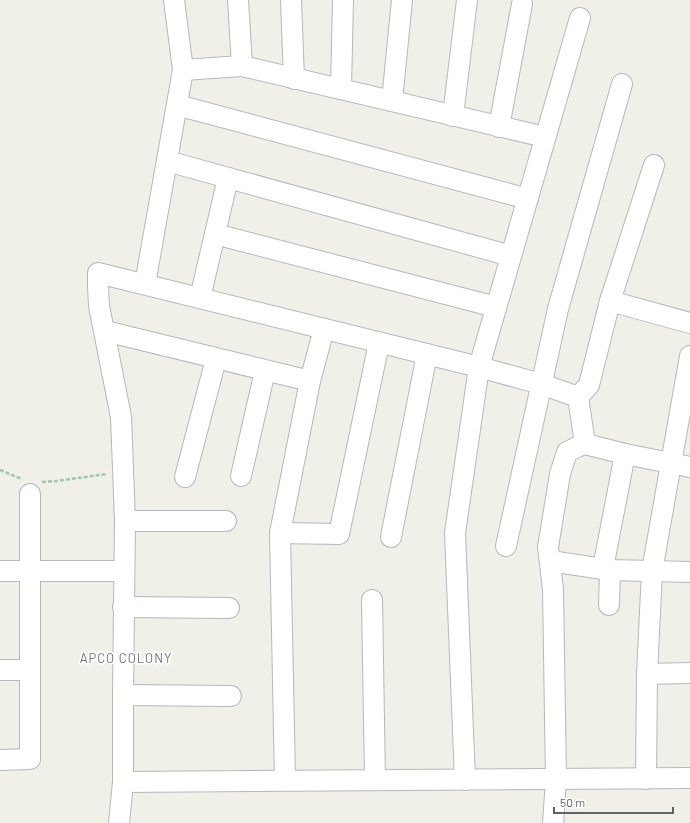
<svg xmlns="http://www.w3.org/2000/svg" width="690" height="823" font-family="Barlow,sans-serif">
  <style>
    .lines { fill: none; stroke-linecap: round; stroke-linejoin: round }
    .minor-casing { stroke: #b5b8bc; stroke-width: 22 }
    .path { stroke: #a0c7ad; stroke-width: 2.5; stroke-dasharray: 4 2; stroke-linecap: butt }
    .minor { stroke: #fff; stroke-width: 20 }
    .labels { text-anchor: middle; stroke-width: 3.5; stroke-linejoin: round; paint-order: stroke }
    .neighbourhood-label { font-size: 13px; letter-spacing: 1px; fill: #707579; stroke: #fff }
  </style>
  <rect width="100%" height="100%" fill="#f0efe8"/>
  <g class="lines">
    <defs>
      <g id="minor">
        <polyline points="238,0 242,66"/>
        <polyline points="291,0 294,79"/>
        <polyline points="183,70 242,66 545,137"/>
        <polyline points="341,89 343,0"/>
        <polyline points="392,101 402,0"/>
        <polyline points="177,105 528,199"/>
        <polyline points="453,116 467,0"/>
        <polyline points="499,127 522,4"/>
        <polyline points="167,161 511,256"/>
        <polyline points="215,234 496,307"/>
        <polyline points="145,284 183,70 174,0"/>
        <polyline points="200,298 228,178"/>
        <polyline points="610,301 690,323"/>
        <polyline points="105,331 310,381"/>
        <polyline points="578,397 589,385 610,301 654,165"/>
        <polyline points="241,476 265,371"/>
        <polyline points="185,477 216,359"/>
        <polyline points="125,521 226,521"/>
        <polyline points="280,533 339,534 379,343"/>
        <polyline points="391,537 427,354"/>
        <polyline points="506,546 558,309 622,84"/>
        <polyline points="550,561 610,570 690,572"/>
        <polyline points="603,568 625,454"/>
        <polyline points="0,571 124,571"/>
        <polyline points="372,600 375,780"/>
        <polyline points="609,605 610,570"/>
        <polyline points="123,607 229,608"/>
        <polyline points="0,670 30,670"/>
        <polyline points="647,674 690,673"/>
        <polyline points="123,695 231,696"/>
        <polyline points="0,760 30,759 30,494"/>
        <polyline points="646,779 647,674 652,571 690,356"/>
        <polyline points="285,780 280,533 310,381 324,329"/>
        <polyline points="465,780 455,533 479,367 580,18"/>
        <polyline points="123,782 690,778"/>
        <polyline points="119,823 123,782 123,695 125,521 121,417 99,306 98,286 98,273 479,367 541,384 578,397 585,444 625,454 690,467"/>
        <polyline points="553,823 556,780 553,589 548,547 560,474 567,452 577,447 585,444"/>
      </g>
    </defs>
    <use href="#minor" class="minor-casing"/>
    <g class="path">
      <polyline points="0,470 22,479"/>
      <polyline points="42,482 56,481 107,474"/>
    </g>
    <use href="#minor" class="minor"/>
  </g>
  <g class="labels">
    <g class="neighbourhood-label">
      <text x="126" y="663">APCO COLONY</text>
    </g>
  </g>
  <path d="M554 807v6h119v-6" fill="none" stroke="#5f6367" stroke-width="2"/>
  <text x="560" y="807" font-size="12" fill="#5f6367" stroke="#ffffff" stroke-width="3" paint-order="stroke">50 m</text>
</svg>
